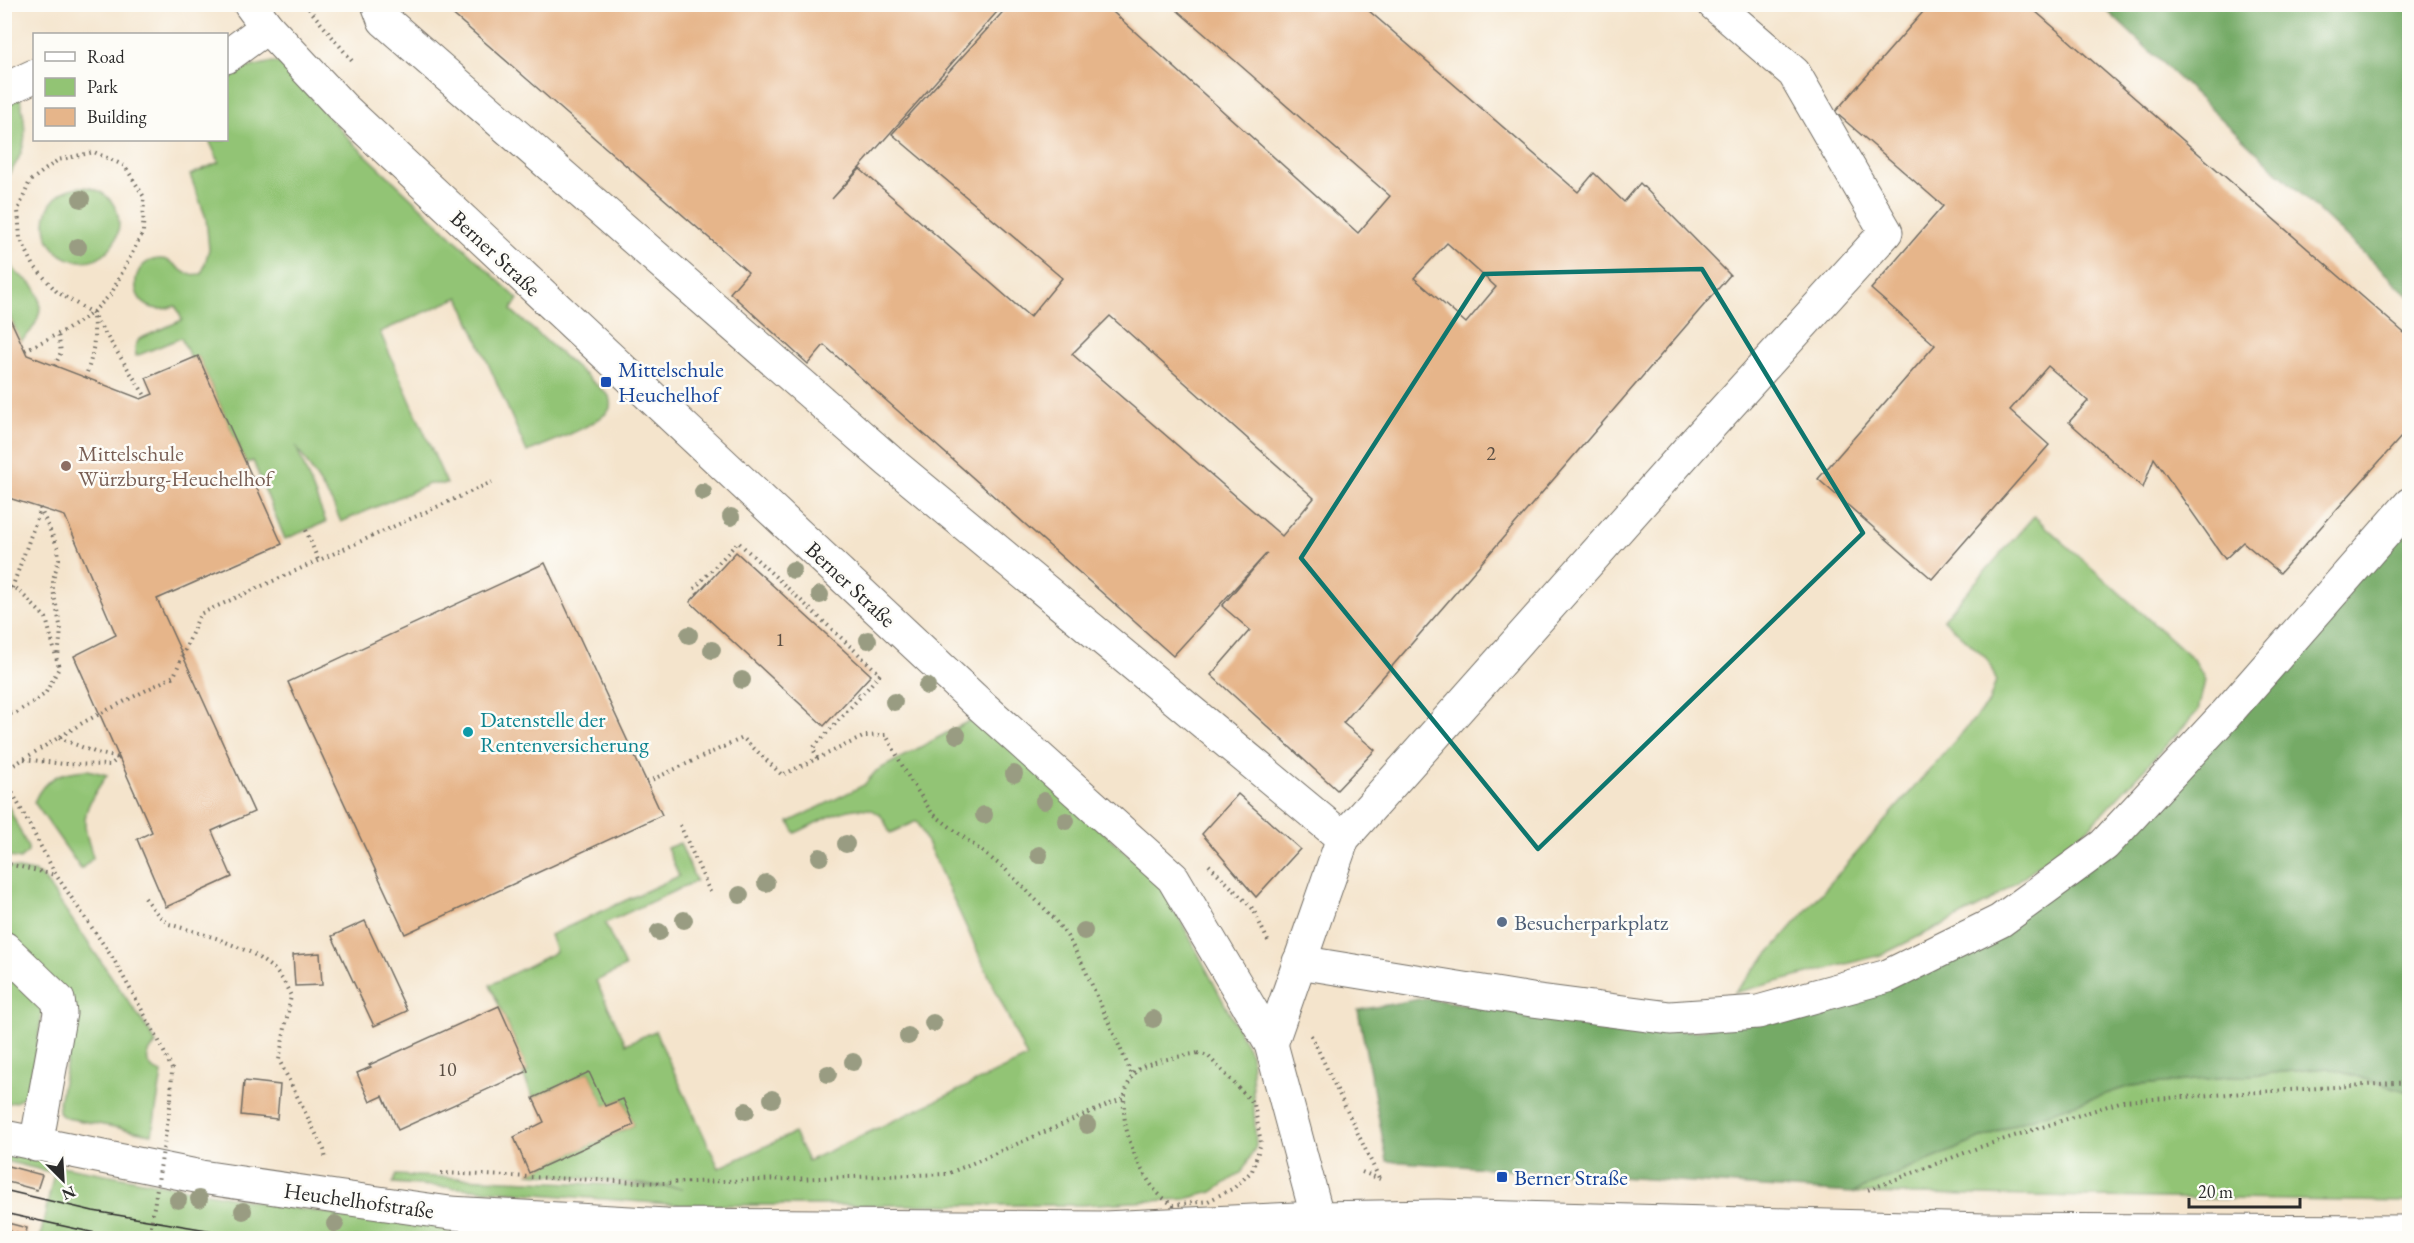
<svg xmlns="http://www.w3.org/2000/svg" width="2414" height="1243" font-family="'EB Garamond',serif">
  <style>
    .green { fill: #92c474; stroke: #5e7850; stroke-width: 1.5 }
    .forest { fill: #75aa66; stroke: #506a48; stroke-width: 1.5 }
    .building { fill: #e6b58a; fill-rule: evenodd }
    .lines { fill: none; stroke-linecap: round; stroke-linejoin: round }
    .minor-casing { stroke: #716c63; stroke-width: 35 }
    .major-casing { stroke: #716c63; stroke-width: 35 }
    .path { stroke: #716c63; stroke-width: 4; stroke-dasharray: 1.5 4.5; stroke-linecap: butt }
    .minor { stroke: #fff; stroke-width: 33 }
    .major { stroke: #fff; stroke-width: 33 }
    .tram { stroke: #2b2b2b; stroke-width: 1.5 }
    .path-bridge { stroke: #716c63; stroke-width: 4; stroke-dasharray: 1.5 4.5; stroke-linecap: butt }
    .tree { fill: #999c82 }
    .marked { fill: none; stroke: #0f766e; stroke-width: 4.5; stroke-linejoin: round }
    .transit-dot { fill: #1a4fb4; stroke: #fdfcf7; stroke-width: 2 }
    .education-dot { fill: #8d6e63; stroke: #fdfcf7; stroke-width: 2 }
    .culture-dot { fill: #0f9aa8; stroke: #fdfcf7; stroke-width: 2 }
    .service-dot { fill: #5c6f8a; stroke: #fdfcf7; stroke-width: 2 }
    .labels { text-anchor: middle; stroke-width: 5; stroke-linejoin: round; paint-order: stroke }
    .number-label { font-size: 20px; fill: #5a4e43 }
    .street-label { font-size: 22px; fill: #2b2b2b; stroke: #fdfcf7 }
    .transit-label { font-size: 22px; fill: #164399; stroke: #fdfcf7; text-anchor: start }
    .education-label { font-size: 22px; fill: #785e54; stroke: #fdfcf7; text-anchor: start }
    .culture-label { font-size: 22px; fill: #0d838f; stroke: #fdfcf7; text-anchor: start }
    .service-label { font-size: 22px; fill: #4e5e75; stroke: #fdfcf7; text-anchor: start }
  </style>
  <rect width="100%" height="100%" fill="#fdfcf7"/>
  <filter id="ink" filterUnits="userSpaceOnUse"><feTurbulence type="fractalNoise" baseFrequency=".0167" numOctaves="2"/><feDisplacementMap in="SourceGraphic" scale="12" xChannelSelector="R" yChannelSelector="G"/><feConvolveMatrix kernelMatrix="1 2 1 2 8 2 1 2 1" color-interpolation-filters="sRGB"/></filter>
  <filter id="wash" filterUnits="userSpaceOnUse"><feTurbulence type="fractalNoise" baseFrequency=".008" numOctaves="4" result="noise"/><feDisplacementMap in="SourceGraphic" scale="24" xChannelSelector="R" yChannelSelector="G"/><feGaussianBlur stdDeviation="1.35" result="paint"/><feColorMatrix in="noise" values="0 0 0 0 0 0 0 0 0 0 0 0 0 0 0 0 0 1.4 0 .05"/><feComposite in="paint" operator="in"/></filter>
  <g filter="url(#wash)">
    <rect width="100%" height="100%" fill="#f4e4cc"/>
    <g class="green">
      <path d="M273 62 281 64 349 139 518 299 511 310 609 396C610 401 612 406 609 410 598 425 546 444 527 452L459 297 380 332 447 484H429L341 522 332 502 296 446 326 522 285 539 253 461 246 463 198 356 191 359 181 338 136 356 135 347 139 339 182 320 176 306C170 307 164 310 158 309 127 306 129 260 159 259 173 258 177 270 188 274 192 275 198 274 202 274L209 249 206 218 190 175 219 162 209 140H226L227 72Z"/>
      <path d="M20 98C28 132 28 152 5 179V105Z"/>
      <circle cx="82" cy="224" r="37"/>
      <path d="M4 254C9 260 13 269 18 274 25 279 32 282 36 290 46 309 36 329 21 341L5 306Z"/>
      <polygon points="2034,516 2195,661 2205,680 2198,711 2089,828 1989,902 1881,955 1734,993 1989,702 1996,680 1988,660 1943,619"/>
      <path d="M978 716 1163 887 1251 1054 1256 1146 1242 1172 1212 1192 1185 1199 1082 1205H682L393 1183 396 1175 682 1188 529 1173 634 1125 623 1099 605 1106 589 1072 533 1098 523 1074 528 1071 490 985 556 952 550 935 679 876 667 848 680 843 696 881 605 923 625 967 596 981 626 1044 655 1031 719 1168 794 1133 808 1161 1027 1058 917 821 890 833C887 828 885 820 881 816 861 795 816 824 795 833L789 822 864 785 876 771Z"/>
      <path d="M88 770 107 775C97 789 84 807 85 824 85 835 91 848 93 858L81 869 34 802C44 777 63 771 88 770Z"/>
      <polygon points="5,799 28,848 28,852 20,859 5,856"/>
      <path d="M4 866 34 872 42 876 151 1034 156 1044C143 1056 145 1068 162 1073L152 1134 66 1118 60 1114 58 1108 71 1040 14 938 5 927Z"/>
      <path d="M4 966 43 1007C40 1024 33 1088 22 1098 17 1103 11 1103 4 1103Z"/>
      <polygon points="2328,1068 2409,1092 2409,1202 1852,1193 2015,1124 2130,1086"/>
      <polygon points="5,1152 56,1165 284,1207 388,1221 620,1238 40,1238 54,1173 5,1161"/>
    </g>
    <g class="forest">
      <polygon points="2101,5 2409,5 2409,296"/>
      <polygon points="2409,522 2409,1092 2328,1068 2130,1086 2015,1124 1852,1193 1387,1161 1358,1010 1425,998 1622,1029 1697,1031 1973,952"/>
    </g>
    <g id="blocks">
      <g class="building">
        <path d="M441 4H1004L832 199 860 169 1030 317 1062 278 892 134 1010 4H1104L1358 233 1390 196 1170 4H1361L1578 192 1594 173 1624 202 1640 183 1730 275 1343 723 1375 750 1337 790 1211 675 1250 630 1222 606 1267 553 1173 656 824 345 808 364 730 293 748 272ZM1447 243 1496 287 1466 323 1414 278ZM1110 316 1314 498 1282 536 1072 354Z"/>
        <polygon points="1930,4 2027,4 2410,338 2410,427 2280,573 2243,542 2225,559 2154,458 2143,488 2069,422 2088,401 2048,366 2010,410 2049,445 1932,579 1818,479 1935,345 1871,289 1943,206 1835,112"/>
        <polygon points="4,306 27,355 141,399 153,394 146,378 198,356 282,544 157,599 254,812 212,831 232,877 166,907 137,839 152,832 74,656 116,635 65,516 9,498 4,500"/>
        <polygon points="736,552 871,675 824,726 690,602"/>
        <polygon points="545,563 662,815 405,934 288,682"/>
        <polygon points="1238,794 1300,849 1256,897 1202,834"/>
        <polygon points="365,921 407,1011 374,1026 332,936"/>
        <polygon points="320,953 322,985 295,986 293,955"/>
        <polygon points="499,1006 528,1071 398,1130 383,1096 370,1102 357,1073 371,1067 369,1065"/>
        <polygon points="589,1072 605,1106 623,1099 634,1125 529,1173 514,1137 544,1122 533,1098"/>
        <polygon points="244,1081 280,1085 277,1119 241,1115"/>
        <polygon points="4,1165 42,1175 37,1190 4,1181"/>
        <polygon points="4,1222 27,1228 25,1238 4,1238"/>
      </g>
    </g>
  </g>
  <g filter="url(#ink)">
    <use href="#blocks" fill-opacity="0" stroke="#716c63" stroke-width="1.5"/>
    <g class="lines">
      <defs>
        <g id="minor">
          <polyline points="250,4 267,27 342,107 977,702 1173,878 1271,1044 1323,1238"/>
          <polyline points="378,4 384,20 889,461 1343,838"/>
          <polyline points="226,57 267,27"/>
          <polyline points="4,90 34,76"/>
          <polyline points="4,948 58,1000 60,1013 36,1145"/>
          <polyline points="1299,962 1532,1000 1670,1018 1758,1012 1888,976 2000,921 2104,845 2226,714 2410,504"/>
          <polyline points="1271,1044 1343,838 1689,449 1886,232 1794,73 1714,4"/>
        </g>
        <polyline id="major" points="4,1137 201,1177 336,1197 450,1213 666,1225 1104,1228 1317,1218 1438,1216 1986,1230 2410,1232"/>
      </defs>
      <use href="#minor" class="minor-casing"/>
      <use href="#major" class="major-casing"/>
      <g class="path">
        <polyline points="305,4 353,62"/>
        <polyline points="25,350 68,329 92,313 111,294 143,232 144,197 125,166 94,152 58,160 30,181 18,210 20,238 34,266 57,292 92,313 146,397"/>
        <polyline points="55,366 61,352 58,334"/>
        <path d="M85 378C93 357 96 339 93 317"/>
        <polyline points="40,508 58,548 59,559 53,579 53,590 61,630 58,657"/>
        <polyline points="306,530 318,560"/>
        <polyline points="4,586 17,589 46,618 59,668 45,694 16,713 4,715"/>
        <polyline points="12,588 40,510"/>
        <polyline points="698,593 694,589 738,542 880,674 861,696"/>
        <polyline points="59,738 97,753 119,758"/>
        <polyline points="817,758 813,748 861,696 856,692"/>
        <polyline points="24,759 63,764 110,765 119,758"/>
        <polyline points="4,771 84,722 174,676 200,614 492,482"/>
        <polyline points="4,777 56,875 114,960 158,1039 172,1069 171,1100"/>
        <polyline points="647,782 743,738 782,775 865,736 886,735 909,778 932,813 1005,869 1051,915 1067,936 1083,965 1133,1077"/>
        <polyline points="680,825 711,894"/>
        <polyline points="4,863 55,875"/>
        <polyline points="1209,865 1253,909 1268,941"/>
        <polyline points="145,898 159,916 169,924 216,938 252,953 274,969 283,980 291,996 279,1060 324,1150 326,1159"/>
        <polyline points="1311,1035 1379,1178"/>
        <path d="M1198 1053 1208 1056 1254 1104 1261 1143 1252 1171 1234 1188 1208 1201 1173 1205C1167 1201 1160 1196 1155 1190 1133 1162 1106 1097 1140 1068 1147 1062 1187 1055 1198 1053Z"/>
        <polyline points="1362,1172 1380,1179"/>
        <polyline points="441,1173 662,1183 947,1174 1126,1097"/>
        <polyline points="1868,1190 1980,1147 2123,1101 2410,1082"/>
        <polyline points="4,1230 32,1238"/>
      </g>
      <use href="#minor" class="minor"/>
      <use href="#major" class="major"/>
      <g class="tram">
        <polyline points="4,1190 93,1211 255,1238"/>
        <polyline points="4,1213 118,1238"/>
      </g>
      <polyline class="path-bridge" points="149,1238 171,1100"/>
    </g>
    <g class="tree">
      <circle cx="81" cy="199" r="9"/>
      <circle cx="78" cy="247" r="9"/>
      <circle cx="703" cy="492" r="9"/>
      <circle cx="731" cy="517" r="9"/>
      <circle cx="793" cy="570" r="9"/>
      <circle cx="820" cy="595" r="9"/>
      <circle cx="689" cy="635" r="9"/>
      <circle cx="868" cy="640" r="9"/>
      <circle cx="712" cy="650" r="9"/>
      <circle cx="742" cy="680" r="9"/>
      <circle cx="927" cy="686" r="9"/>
      <circle cx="894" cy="702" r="9"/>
      <circle cx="957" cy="735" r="9"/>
      <circle cx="1014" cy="774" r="9"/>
      <circle cx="1044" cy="801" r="9"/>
      <circle cx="984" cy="815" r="9"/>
      <circle cx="1066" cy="821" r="9"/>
      <circle cx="846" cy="844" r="9"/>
      <circle cx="1039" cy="855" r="9"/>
      <circle cx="820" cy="857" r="9"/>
      <circle cx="766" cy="883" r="9"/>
      <circle cx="740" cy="895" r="9"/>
      <circle cx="684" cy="920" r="9"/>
      <circle cx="1084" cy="931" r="9"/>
      <circle cx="659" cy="932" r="9"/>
      <circle cx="1153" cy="1019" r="9"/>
      <circle cx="933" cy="1023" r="9"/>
      <circle cx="908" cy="1036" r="9"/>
      <circle cx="853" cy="1062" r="9"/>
      <circle cx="828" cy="1074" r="9"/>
      <circle cx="772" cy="1099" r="9"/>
      <circle cx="746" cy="1111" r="9"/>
      <circle cx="1087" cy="1125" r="9"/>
      <circle cx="199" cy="1199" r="9"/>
      <circle cx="178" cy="1200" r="9"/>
      <circle cx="243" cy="1211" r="9"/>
      <circle cx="335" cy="1224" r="9"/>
    </g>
  </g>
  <path class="marked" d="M1702 269 1863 533 1538 849 1301 558 1484 274Z"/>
  <g class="transit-dot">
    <rect x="600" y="376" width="12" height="12" rx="3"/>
    <rect x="1496" y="1171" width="12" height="12" rx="3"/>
  </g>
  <circle class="education-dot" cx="66" cy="466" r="6"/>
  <circle class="culture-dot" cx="468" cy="732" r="6"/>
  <circle class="service-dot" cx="1502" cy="922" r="6"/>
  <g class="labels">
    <g class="number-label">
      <text x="1491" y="460">2</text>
      <text x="780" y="646">1</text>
      <text x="447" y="1076">10</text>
    </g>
    <g class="street-label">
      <text transform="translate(496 253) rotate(43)" y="8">Berner Straße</text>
      <text transform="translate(851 584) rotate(43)" y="8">Berner Straße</text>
      <text transform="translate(359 1200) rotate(8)" y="8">Heuchelhofstraße</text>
    </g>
    <g class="transit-label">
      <text x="618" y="377">Mittelschule<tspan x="618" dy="25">Heuchelhof</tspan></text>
      <text x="1514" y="1185">Berner Straße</text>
    </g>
    <g class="education-label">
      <text x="78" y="461">Mittelschule<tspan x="78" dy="25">Würzburg-Heuchelhof</tspan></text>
    </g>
    <g class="culture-label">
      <text x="480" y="727">Datenstelle der<tspan x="480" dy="25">Rentenversicherung</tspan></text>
    </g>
    <g class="service-label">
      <text x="1514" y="930">Besucherparkplatz</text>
    </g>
  </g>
  <rect width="2414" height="1243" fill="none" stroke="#fdfcf7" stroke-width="24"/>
  <rect x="33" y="33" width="195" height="108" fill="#fdfcf7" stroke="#a9a8a5" stroke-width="1.5"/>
  <rect x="45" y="52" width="30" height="9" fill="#ffffff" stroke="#a9a8a5" stroke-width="1.5"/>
  <text x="87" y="63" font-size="18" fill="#2b2b2b">Road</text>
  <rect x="45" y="78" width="30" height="18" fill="#92c474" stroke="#a9a8a5" stroke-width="1.5"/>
  <text x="87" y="93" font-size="18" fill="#2b2b2b">Park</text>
  <rect x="45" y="108" width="30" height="18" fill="#e6b58a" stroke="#a9a8a5" stroke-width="1.5"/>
  <text x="87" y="123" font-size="18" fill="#2b2b2b">Building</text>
  <g transform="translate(63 1180) rotate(156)" stroke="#fdfcf7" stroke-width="4.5" paint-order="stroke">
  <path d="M0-4.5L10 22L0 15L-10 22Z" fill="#2b2b2b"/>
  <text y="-9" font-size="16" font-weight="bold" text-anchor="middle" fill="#2b2b2b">N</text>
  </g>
  <path d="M2189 1198v9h111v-9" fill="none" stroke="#2b2b2b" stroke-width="3"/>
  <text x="2198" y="1198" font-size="18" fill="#2b2b2b" stroke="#fdfcf7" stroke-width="4.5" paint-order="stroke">20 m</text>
</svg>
